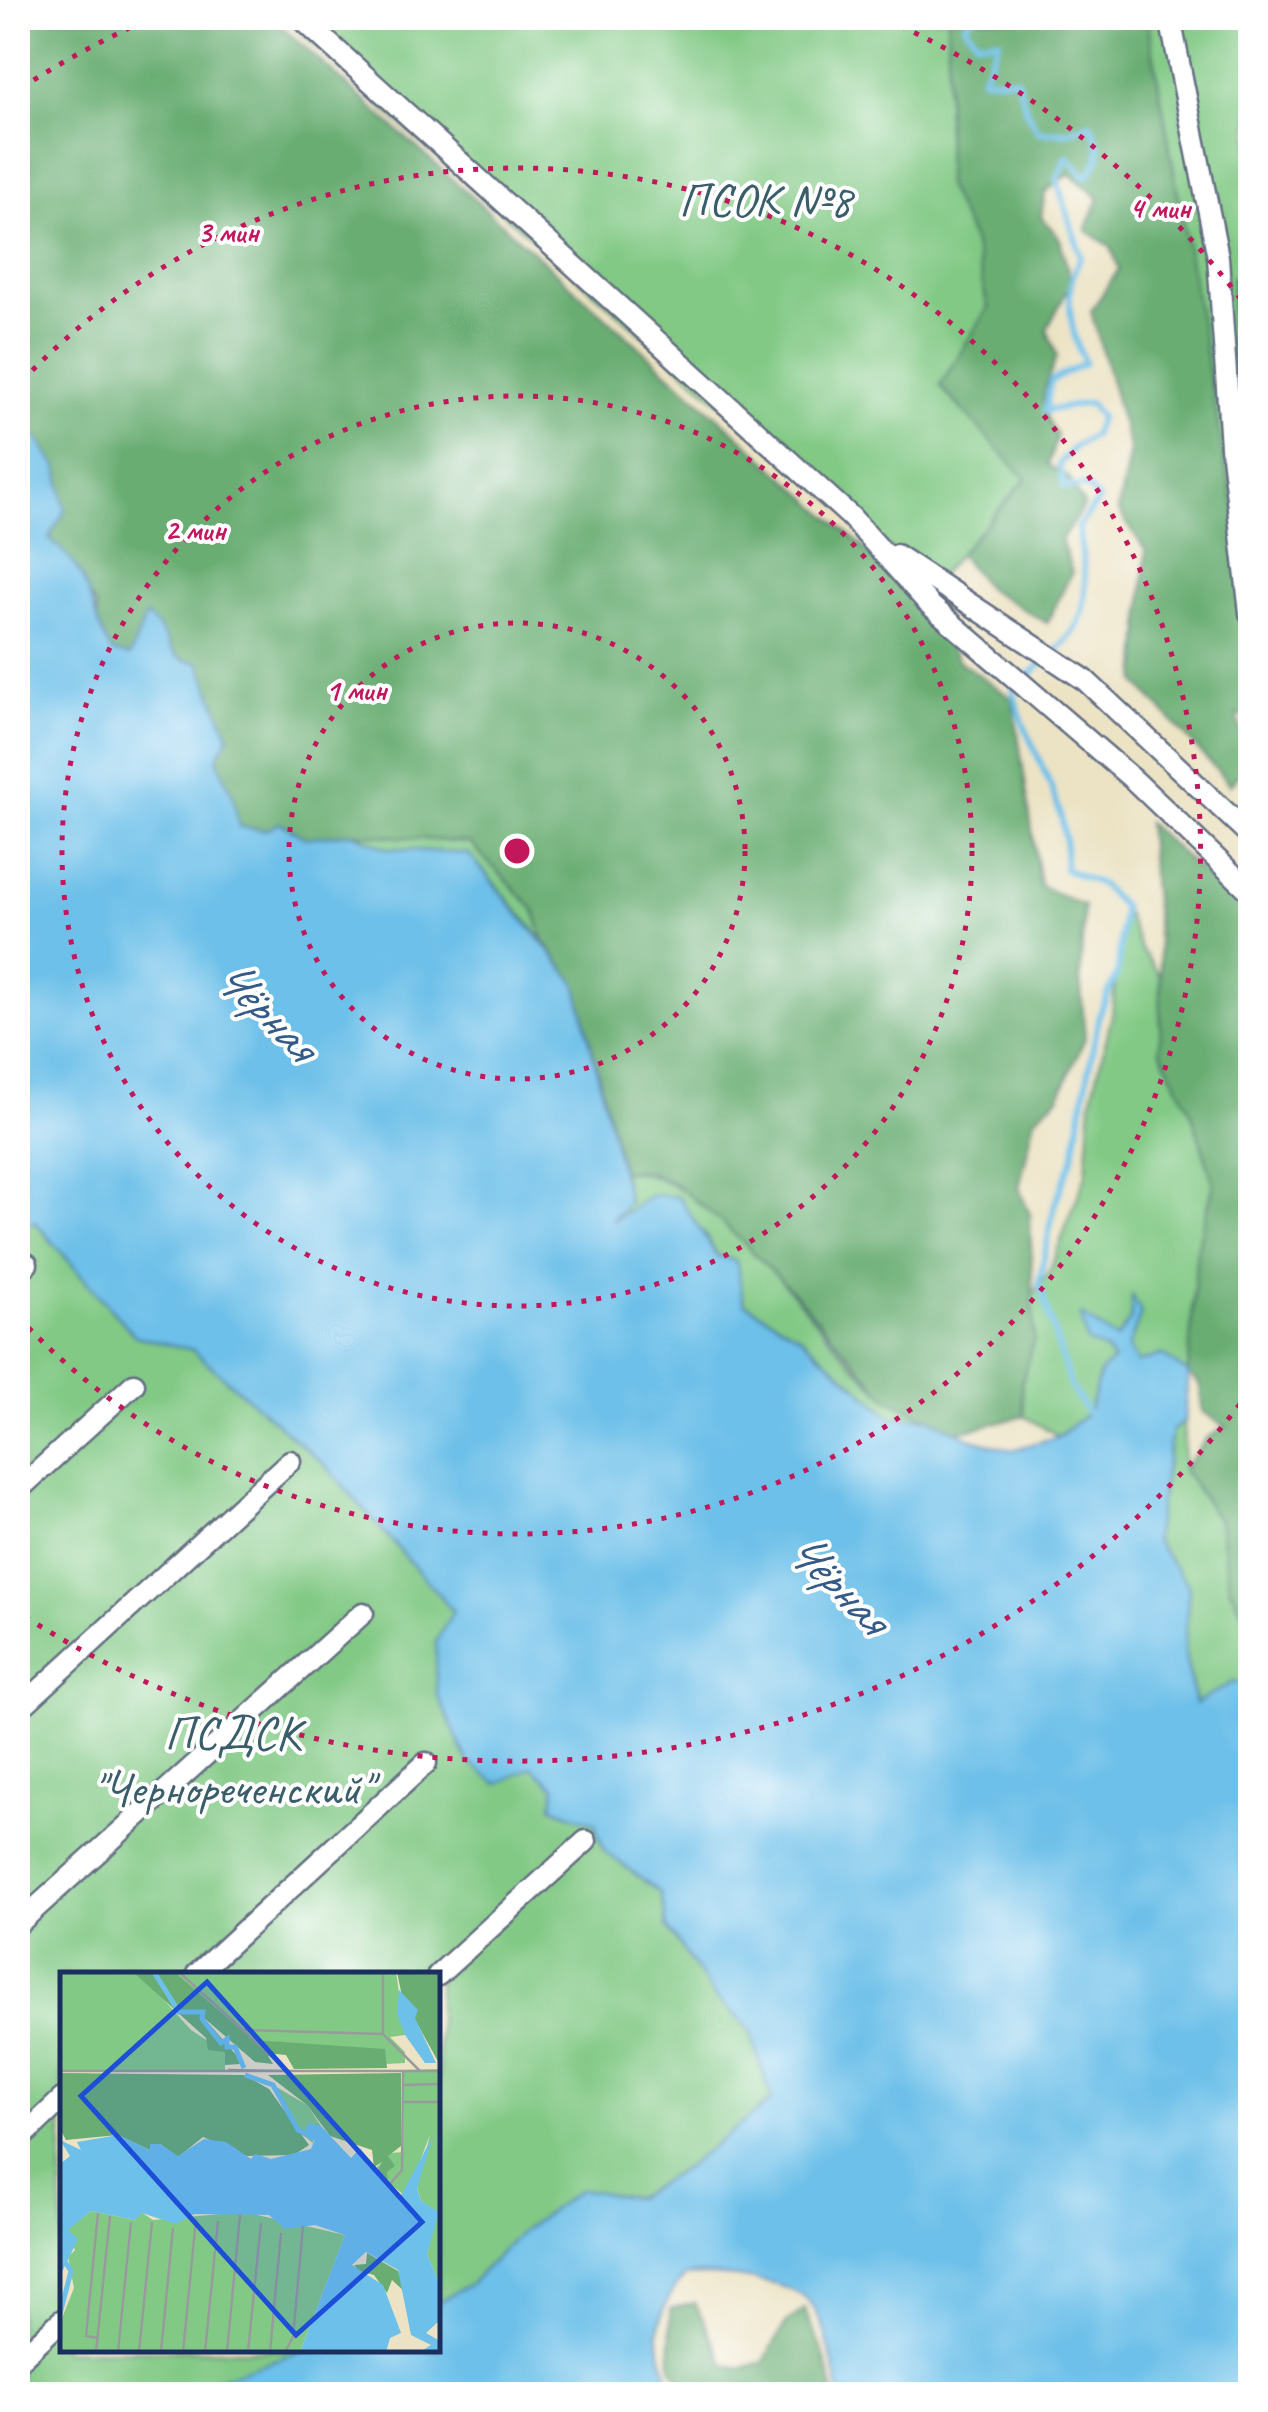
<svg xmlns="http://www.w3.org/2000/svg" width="1268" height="2412" font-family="Caveat,sans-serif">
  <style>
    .green { fill: #82c985; stroke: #4e7c72; stroke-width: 2.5 }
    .forest { fill: #69ad72; stroke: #426e68; stroke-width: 2.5 }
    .water { fill: #6dc0e9; stroke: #4478a4; stroke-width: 2.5 }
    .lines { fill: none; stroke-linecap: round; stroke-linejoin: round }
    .stream { stroke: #6dc0e9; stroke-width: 6 }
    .street-casing { stroke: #646e82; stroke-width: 25 }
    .street { stroke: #fff; stroke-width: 20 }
    .ring { fill: none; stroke: #c2185b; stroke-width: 5; stroke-dasharray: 5 10 }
    .labels { text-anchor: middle; stroke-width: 8; stroke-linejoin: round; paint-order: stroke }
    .park-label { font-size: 48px; fill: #3a5d6a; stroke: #fff }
    .water-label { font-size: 50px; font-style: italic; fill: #345a88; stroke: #fff }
    .inset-river { fill: none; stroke: #6dc0e9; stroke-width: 5 }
    .inset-road { fill: none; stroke: #989b9b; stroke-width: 2.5 }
    .view { fill: #1d4ed8; fill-opacity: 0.15; stroke: #1d4ed8; stroke-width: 5 }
    .inset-edge { fill: none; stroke: #1b2f5e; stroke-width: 5 }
    .centre { fill: #c2185b; stroke: #fff; stroke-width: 5 }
    .ring-label { font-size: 30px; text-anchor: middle; font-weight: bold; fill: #c2185b; stroke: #fff; stroke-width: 8; stroke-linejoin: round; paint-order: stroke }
  </style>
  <rect width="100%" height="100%" fill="#fff"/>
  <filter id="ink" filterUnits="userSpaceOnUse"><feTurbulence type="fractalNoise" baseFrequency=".01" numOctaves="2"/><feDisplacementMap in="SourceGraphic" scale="20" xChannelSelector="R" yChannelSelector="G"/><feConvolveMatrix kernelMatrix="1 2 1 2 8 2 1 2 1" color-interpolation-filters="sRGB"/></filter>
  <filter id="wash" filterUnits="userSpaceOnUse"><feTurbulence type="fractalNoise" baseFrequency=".0048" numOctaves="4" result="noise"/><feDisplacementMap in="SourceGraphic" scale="40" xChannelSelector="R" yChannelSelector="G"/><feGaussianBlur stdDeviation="2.25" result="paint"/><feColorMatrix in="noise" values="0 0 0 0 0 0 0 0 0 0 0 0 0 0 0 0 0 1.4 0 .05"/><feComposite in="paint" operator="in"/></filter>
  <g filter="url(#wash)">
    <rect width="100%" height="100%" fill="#ece3c4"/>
    <g class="green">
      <polygon points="285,18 948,18 946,185 973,241 988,308 940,386 1027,479 931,585 414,136"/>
      <polygon points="1147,18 1250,18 1250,569 1225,464"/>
      <polygon points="352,833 470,843 534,909 544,941 469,854 386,848"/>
      <polygon points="1123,907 1142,951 1161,977 1160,1050 1191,1111 1214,1184 1197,1249 1188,1373 1162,1355 1137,1363 1128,1348 1141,1313 1133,1297 1131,1319 1116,1339 1082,1316 1113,1361 1101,1371 1088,1413 1059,1436 1024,1416 1021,1384 1034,1340 1030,1297 1050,1270 1086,1174 1091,1101 1112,1015"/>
      <path d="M622 1171C719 1170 817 1340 887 1397 898 1406 916 1412 929 1418L891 1417 800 1336 744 1303 736 1261 718 1256 703 1232 607 1224 628 1202Z"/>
      <polygon points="34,1221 135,1336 193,1350 326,1466 454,1612 436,1642 532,1766 557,1787 552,1807 594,1823 604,1851 661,1893 667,1927 716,1998 750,2029 772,2100 686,2167 635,2198 580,2190 520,2233 470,2284 438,2303 438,1974 62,1974 62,2350 305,2350 172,2394 18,2394 18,1227"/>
      <polygon points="1184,1422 1183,1470 1219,1521 1230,1589 1250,1625 1250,1684 1233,1682 1196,1705 1184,1650 1189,1587 1154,1540 1172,1430"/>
    </g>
    <g class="forest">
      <path d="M18 18H272L920 598 959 661 1013 699 1040 886 1084 906 1080 976 1085 1038 1059 1097 1035 1118 1019 1188 1030 1214 1034 1340 1021 1384 1024 1416 958 1432 888 1399 793 1292 723 1223 675 1184 647 1171H622L576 983 544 941 534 909 470 843 352 833 305 838 280 823 266 830 239 827 233 796 216 758 229 735 199 663C166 662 170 635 146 617L130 657 112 652 98 629 96 606 49 539 58 468 18 411Z"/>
      <path d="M948 18H1147L1225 464 1250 569V719L1237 714 1249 762 1230 785 1137 682 1146 551 1118 510 1130 451 1091 311 1119 269 1111 247 1086 230 1099 198 1070 173 1045 192 1041 216 1060 239 1071 283 1047 329 1057 356C1045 387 1034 406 1057 435L1048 465 1069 478 1084 506 1061 540 1072 572 1047 623 987 588 959 554 1026 479 940 386 988 308 973 241 946 185Z"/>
      <polygon points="1232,277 1250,287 1250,385 1240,402 1230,353"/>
      <polygon points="1147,823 1250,915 1250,1625 1230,1589 1219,1521 1183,1470 1207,1438 1226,1427 1202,1411 1200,1386 1188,1373 1197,1249 1214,1184 1191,1111 1160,1050 1161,977"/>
      <polygon points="695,2303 725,2365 742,2368 763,2362 786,2323 804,2309 824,2355 834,2394 690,2394 671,2367 670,2309"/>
    </g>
    <path class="water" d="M18 411 58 468 65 510 49 539C96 575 85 608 112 652L130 656 146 616C173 636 164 663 199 662L229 736 217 758 233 796 239 827 266 830 280 823 305 838 352 833 386 848 469 854 576 983 628 1202 612 1221 652 1195 679 1197 717 1256 736 1261 744 1303 800 1336 891 1417 929 1418 972 1439 1012 1450 1059 1436 1088 1413 1101 1371 1113 1361 1105 1350 1087 1342 1081 1315 1116 1339 1131 1319 1132 1295 1141 1313 1128 1348 1137 1363 1162 1355 1188 1373 1184 1422 1172 1430 1154 1540 1189 1587 1184 1650 1195 1704 1233 1682 1250 1684V2394H840C832 2368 828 2318 806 2299 783 2279 714 2273 685 2276 649 2315 654 2349 676 2394H172L305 2350H438V2303L470 2284 520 2233 580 2189 635 2198 686 2167 772 2100 750 2029 716 1998 667 1927 661 1893 604 1851 594 1823 552 1807 556 1787 532 1767 498 1784 468 1762 437 1694 436 1642 453 1611 326 1466 193 1350 135 1336 35 1222 18 1227Z"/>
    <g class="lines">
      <path class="stream" d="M971 18 965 25 977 41 999 40 982 78 1017 79 1027 113 1039 132H1068L1090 123C1102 146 1105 158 1086 177L1067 157 1057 180 1081 257C1062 287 1070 333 1085 363L1051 381 1045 411 1089 403 1100 417 1093 436 1075 446 1059 464 1064 487 1086 486 1099 500 1078 527C1094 626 1086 625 1013 689 1026 751 1074 803 1064 869L1100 884 1123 907 1118 971 1098 1018 1074 1155 1055 1203 1039 1283 1071 1388 1088 1413"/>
    </g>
  </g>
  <g filter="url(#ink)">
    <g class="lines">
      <defs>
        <g id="street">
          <polyline points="301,18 851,517 929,604 1135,781 1250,891"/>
          <polyline points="1170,18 1218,257 1231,446 1250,469"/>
          <polyline points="1231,446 1250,613"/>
          <polyline points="896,555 1085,680 1250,835"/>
          <polyline points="18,1273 27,1264"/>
          <polyline points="18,1490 134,1384"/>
          <polyline points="18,1710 290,1461"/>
          <polyline points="18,1924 363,1613"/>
          <polyline points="197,1974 426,1763"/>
          <polyline points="438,1975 586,1841"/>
          <polyline points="18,2141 62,2099"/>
          <polyline points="18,2361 62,2320"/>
        </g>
      </defs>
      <use href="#street" class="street-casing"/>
      <use href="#street" class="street"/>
    </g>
  </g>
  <g class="ring">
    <circle cx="517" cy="851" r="228"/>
    <circle cx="517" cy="851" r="455"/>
    <path d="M22 381A683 683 0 1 1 22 1321"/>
    <path d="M1249 1392A910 910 0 0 1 21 1614M21 88A910 910 0 0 1 147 20M887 20A910 910 0 0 1 1249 310"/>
  </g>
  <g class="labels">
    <g class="park-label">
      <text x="765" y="216">ПСОК №8</text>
      <text x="232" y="1749">ПСДСК<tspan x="232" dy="55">"Чернореченский"</tspan></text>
    </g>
    <g class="water-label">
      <text transform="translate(267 1008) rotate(45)" y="18">Чёрная</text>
      <text transform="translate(839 1581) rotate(45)" y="18">Чёрная</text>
    </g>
  </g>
  <g transform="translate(60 1972)">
    <rect width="380" height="380" fill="#ece3c4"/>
    <path d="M0 0H73L85 7 131 58 165 80V99L0 100ZM115 0H336L345 63 330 65 345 80V91L326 92 305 77 193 68ZM380 97V313L367 282 378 240 361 229 357 215 370 163 346 225 314 198 331 181 343 180 344 98ZM213 113 247 133 261 154 249 160 254 172 239 160ZM31 239 75 248 81 240 93 248 184 240 285 263 240 380H0V351L14 316 8 285 15 278 6 259Z" fill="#82c985"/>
    <path d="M73 0H115L193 68 325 77 327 96 234 97 226 83 216 82 208 84 213 92 195 90 143 45 178 85 180 92 165 93V80L148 78 146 66ZM337 0H380V93L342 24ZM0 101 184 103 209 117 249 173 234 183 187 184 143 165 118 185 100 172 90 178 58 163 6 168 0 157ZM341 101V174L328 184 335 194 327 200 328 210 317 200 322 190 314 195 312 178 270 164 247 133 208 103ZM307 281 338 299 347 322 332 308 327 321 314 303 299 299 294 293 306 292Z" fill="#69ad72"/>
    <path d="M339 18 358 38 355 46 376 91H365L345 63 337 42ZM249 151 261 154 291 186 300 176 340 225 373 164 357 216 361 229 379 240 367 282 380 313V348L366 361 380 369V380L363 378 371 373 351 363 338 298 306 280 292 293 323 313 341 361 330 366 326 380H240L285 263 255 253 225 257 209 243 134 242 116 252 82 241 75 248 31 239 8 258 18 267 0 304V192L10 184 0 168 21 178 17 170 58 163 90 178V172H100L118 184 144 167 166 170 191 187 195 182 211 187 251 177 255 167 245 158Z" fill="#6dc0e9"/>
    <path class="inset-river" d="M94 0 119 40H143L142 47 161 71 167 67V75H175L184 96M185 103 213 113 238 158 255 167M0 282 11 299 0 342"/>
    <path class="inset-road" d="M119 0 183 58 323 62 360 99M184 59 223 95M323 62V0M168 98 229 99M0 99H380M342 113 380 112M342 130H380M329 213 342 198 343 99M37 366 26 364 38 241M36 380 50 244M58 380 71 250M79 380 92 250M101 380 113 256M123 380 136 247M145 380 158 249M167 380 180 243M188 380 201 251M210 380 221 261M225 380 233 365 243 254"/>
    <path class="view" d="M147 10 362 250 236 363 21 124Z"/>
    <rect width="380" height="380" class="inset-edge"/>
  </g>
  <circle cx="517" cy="851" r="15" class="centre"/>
  <g class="ring-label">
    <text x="1160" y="218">4 мин</text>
    <text x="228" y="242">3 мин</text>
    <text x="195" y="540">2 мин</text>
    <text x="356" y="700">1 мин</text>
  </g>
  <rect width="1268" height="2412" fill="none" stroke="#fff" stroke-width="60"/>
</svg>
